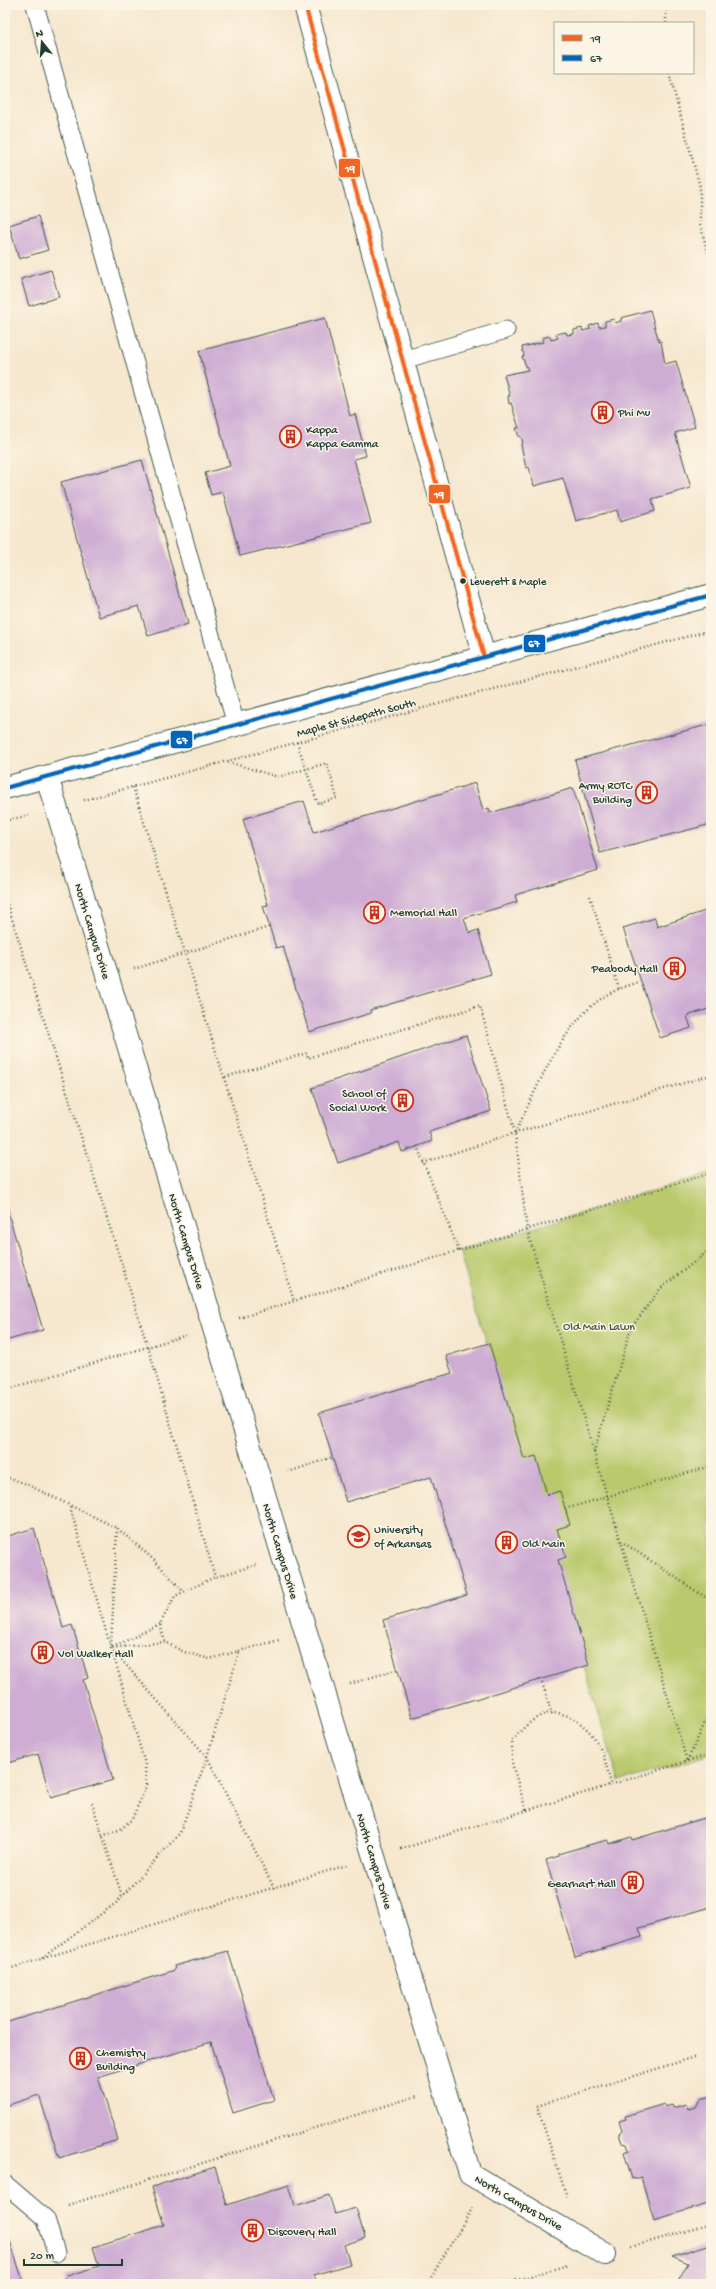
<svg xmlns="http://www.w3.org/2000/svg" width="716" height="2289" font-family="'Gochi Hand',sans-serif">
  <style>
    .green { fill: #b9c96c; stroke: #6c8350 }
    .building { fill: #ceacd4 }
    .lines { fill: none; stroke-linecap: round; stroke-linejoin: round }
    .lane-casing { stroke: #3f564b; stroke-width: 19 }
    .street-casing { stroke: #3f564b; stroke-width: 24 }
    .secondary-casing { stroke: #3f564b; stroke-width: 24 }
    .path { stroke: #3f564b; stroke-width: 2.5; stroke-dasharray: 1 3; stroke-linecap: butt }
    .lane { stroke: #fff; stroke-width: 17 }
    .street { stroke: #fff; stroke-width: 22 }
    .secondary { stroke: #fff; stroke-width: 22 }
    .bus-1-casing { stroke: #fcf5e5; stroke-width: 7 }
    .bus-2-casing { stroke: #fcf5e5; stroke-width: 7 }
    .bus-1 { stroke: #f26522; stroke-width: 4 }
    .bus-2 { stroke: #0065bd; stroke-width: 4 }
    .bus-dot { fill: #1f3d34; stroke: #fcf5e5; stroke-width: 1.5 }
    .labels { text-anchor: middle; stroke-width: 3; stroke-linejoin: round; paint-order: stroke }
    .bus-label { font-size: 11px; fill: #1f3d34; stroke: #fcf5e5; text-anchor: start }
    .poi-label { font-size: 12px; fill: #1f3d34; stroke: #fcf5e5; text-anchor: start }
    .street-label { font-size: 12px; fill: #1f3d34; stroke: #fcf5e5 }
    .park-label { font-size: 12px; fill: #3e593f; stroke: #fcf5e5 }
    .line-badge { stroke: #fcf5e5; stroke-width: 1.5 }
    .badge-label { font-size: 11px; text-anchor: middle; font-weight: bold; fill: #fff }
  </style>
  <rect width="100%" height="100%" fill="#fcf5e5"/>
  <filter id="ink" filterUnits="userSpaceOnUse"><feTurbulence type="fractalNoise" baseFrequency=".025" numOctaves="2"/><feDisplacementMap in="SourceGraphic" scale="8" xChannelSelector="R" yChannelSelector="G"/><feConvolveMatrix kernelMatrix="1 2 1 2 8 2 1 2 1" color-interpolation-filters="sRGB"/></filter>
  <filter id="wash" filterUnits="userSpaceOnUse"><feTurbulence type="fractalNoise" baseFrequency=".012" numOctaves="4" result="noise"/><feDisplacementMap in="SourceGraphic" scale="16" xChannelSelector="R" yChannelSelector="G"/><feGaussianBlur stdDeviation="0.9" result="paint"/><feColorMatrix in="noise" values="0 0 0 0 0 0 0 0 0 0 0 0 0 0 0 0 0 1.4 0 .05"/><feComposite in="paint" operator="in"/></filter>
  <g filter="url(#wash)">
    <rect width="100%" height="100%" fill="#f6e7ce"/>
    <polygon class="green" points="711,1173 711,1754 619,1782 459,1251"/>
    <g id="blocks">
      <g class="building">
        <polygon points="38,216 48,250 19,259 9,225"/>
        <polygon points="51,270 59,297 29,306 21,279"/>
        <polygon points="650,310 659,342 661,341 665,364 676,361 695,427 675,433 691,488 652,499 655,511 620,522 617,510 576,521 563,478 534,486 529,467 526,468 521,444 523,443 521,436 519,437 516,428 519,428 511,403 509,404 508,396 510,396 504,375 528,370 522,357 524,356 522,347 543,342 542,338 550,336 551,340 558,338 556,334 566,332 567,335 574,334 574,330 582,328 583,331 590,329 589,326 598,323 599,327 605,326 605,321 614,319 615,323 621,321 621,318"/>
        <polygon points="325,318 350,416 355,414 366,456 354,459 371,523 240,556 223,492 211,495 205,473 230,466 199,351"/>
        <polygon points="142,460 188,624 148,636 139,606 99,617 61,482"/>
        <polygon points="711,724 711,824 600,853 575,760"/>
        <polygon points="475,783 483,810 489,808 490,813 573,788 598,870 515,895 517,902 464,918 469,933 478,930 491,974 370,1010 371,1013 309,1032 283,946 276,948 263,906 268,905 243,819 304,801 314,832"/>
        <polygon points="711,909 711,1008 687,1016 691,1028 660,1038 623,928 655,918 657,927"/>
        <polygon points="466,1035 491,1111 429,1132 432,1141 402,1152 399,1142 338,1163 312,1088"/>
        <polygon points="5,1203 43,1330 5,1341"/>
        <polygon points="489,1343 524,1459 536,1456 547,1495 560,1491 570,1525 557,1529 566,1557 558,1560 589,1665 412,1718 383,1620 467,1595 431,1477 346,1502 319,1413 452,1373 446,1356"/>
        <polygon points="34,1528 63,1628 72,1625 88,1678 83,1680 113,1780 51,1798 38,1754 5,1764 5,1537"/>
        <polygon points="711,1816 711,1907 639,1928 642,1937 575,1957 546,1860 559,1856 558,1854 592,1844 608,1840 609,1844 631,1837 632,1840"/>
        <polygon points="228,1951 274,2100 233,2113 211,2042 98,2077 118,2140 59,2158 39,2095 5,2106 5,2023 175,1970 174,1966"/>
        <polygon points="711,2096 711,2203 654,2220 641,2177 632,2179 624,2152 629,2150 627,2144 622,2143 619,2134 622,2131 619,2121 626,2119 625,2116 664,2104 665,2107 672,2105 673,2108 686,2104 688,2109 696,2107 700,2099"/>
        <polygon points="215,2167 227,2205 289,2185 295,2206 329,2195 335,2214 356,2208 365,2238 344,2245 350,2264 314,2275 316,2281 306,2284 66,2284 64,2277 99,2266 93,2247 164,2225 152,2187"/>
        <polygon points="5,2226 24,2284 5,2284"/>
        <polygon points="711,2244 711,2284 676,2284 688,2263 672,2256"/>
      </g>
    </g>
  </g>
  <g filter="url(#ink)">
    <use href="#blocks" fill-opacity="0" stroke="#3f564b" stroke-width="1"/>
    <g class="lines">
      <defs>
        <g id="lane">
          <polyline points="35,5 236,725"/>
          <polyline points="403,360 506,330"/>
          <polyline points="5,2184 46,2219 56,2253"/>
        </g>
        <polyline id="street" points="47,777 470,2174 605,2254"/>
        <g id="secondary">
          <polyline points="305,5 484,657"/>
          <polyline points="5,788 711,595"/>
        </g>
      </defs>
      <use href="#lane" class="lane-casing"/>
      <use href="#street" class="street-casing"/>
      <use href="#secondary" class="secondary-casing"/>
      <g class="path">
        <polyline points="666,23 666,5"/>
        <polyline points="669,73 700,187 700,224 711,264"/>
        <path d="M228 762 278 777 327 763 337 798 318 804C311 784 304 763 297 742"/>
        <polyline points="133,787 294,1301"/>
        <polyline points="84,800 711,630"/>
        <polyline points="5,821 29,815"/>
        <polyline points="590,896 619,989"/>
        <polyline points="5,897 148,1347 215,1577"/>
        <polyline points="134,969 269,927"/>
        <polyline points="225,1077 307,1053 308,1058 480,1006 515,1133 527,1230 687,1761"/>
        <path d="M515 1133C538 1087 561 1024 605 996 616 989 628 986 639 982"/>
        <polyline points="417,1146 459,1251"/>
        <polyline points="423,1163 515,1133 711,1075"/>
        <polyline points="239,1318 711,1173"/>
        <polyline points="5,1390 187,1335"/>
        <polyline points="594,1452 631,1328 660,1289 711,1249"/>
        <polyline points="288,1472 333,1457"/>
        <polyline points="5,1477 24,1483 117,1528 154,1560 184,1592"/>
        <polyline points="70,1507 110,1645"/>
        <polyline points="565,1509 711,1466"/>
        <polyline points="117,1528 111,1648 207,1757 274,1888"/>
        <polyline points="621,1541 711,1601"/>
        <polyline points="256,1565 215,1577 175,1596 160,1624 165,1642 184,1652 210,1659 279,1640"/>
        <polyline points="160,1624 111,1648 165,1642"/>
        <polyline points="541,1679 552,1714"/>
        <polyline points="350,1684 398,1669"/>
        <polyline points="687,1761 711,1710"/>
        <polyline points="92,1803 122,1896"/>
        <path d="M526 1810 512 1763V1741C520 1731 532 1718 545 1714 566 1708 590 1727 599 1746 605 1757 608 1772 611 1784"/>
        <polyline points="102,1836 121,1829 132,1819 146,1787 145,1764 112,1650"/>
        <polyline points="401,1849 711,1754"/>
        <polyline points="42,1958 116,1903 180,1833 207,1757 239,1652"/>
        <polyline points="5,1970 347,1865"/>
        <polyline points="567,2197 537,2106 695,2057"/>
        <polyline points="68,2205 417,2096"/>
        <polyline points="631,2247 711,2224"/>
        <polyline points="427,2284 473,2207"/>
        <polyline points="504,2284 568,2265"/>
      </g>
      <use href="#lane" class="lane"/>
      <use href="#street" class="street"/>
      <use href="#secondary" class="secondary"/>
      <defs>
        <polyline id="bus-1" points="305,5 484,657"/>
        <polyline id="bus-2" points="5,788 711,595"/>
      </defs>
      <use href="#bus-1" class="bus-1-casing"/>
      <use href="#bus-2" class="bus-2-casing"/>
      <use href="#bus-1" class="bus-1"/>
      <use href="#bus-2" class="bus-2"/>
    </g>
  </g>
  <defs>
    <symbol id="building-ring" viewBox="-11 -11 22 22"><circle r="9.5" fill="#fcf5e5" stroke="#c8321e" stroke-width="1.5"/><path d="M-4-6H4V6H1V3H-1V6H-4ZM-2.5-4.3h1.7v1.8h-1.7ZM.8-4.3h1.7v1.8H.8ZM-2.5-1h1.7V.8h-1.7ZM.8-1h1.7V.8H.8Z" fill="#c8321e"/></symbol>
    <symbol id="university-ring" viewBox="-11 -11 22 22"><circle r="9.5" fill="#fcf5e5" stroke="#c8321e" stroke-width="1.5"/><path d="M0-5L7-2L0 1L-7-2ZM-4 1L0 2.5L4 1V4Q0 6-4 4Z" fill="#c8321e"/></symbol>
  </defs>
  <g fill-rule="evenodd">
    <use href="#building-ring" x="590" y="400" width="25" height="25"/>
    <use href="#building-ring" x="278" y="424" width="25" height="25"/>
    <use href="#building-ring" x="634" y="780" width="25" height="25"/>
    <use href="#building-ring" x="362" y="900" width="25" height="25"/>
    <use href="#building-ring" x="662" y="956" width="25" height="25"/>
    <use href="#building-ring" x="390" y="1088" width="25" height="25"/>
    <use href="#university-ring" x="346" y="1524" width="25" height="25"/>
    <use href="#building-ring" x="494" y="1530" width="25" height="25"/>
    <use href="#building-ring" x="30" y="1640" width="25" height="25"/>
    <use href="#building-ring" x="620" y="1870" width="25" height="25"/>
    <use href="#building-ring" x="68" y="2046" width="25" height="25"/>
    <use href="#building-ring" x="240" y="2218" width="25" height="25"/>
  </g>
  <circle class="bus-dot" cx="463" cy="581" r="3.5"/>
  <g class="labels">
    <g class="bus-label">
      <text x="470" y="585">Leverett &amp; Maple</text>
    </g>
    <g class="poi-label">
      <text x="618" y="416">Phi Mu</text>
      <text x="306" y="433">Kappa<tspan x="306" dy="14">Kappa Gamma</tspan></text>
      <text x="632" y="789" text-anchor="end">Army ROTC<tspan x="632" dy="14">Building</tspan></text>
      <text x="390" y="916">Memorial Hall</text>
      <text x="658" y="972" text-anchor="end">Peabody Hall</text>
      <text x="386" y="1097" text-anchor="end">School of<tspan x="386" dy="14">Social Work</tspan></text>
      <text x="374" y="1533">University<tspan x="374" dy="14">of Arkansas</tspan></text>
      <text x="522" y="1547">Old Main</text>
      <text x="58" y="1657">Vol Walker Hall</text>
      <text x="616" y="1887" text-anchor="end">Gearhart Hall</text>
      <text x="96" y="2056">Chemistry<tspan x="96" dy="14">Building</tspan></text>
      <text x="268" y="2235">Discovery Hall</text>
    </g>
    <g class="street-label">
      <text transform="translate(356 717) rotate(-15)" y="4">Maple St Sidepath South</text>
      <text transform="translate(93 931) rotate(73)" y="4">North Campus Drive</text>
      <text transform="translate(187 1241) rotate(73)" y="4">North Campus Drive</text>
      <text transform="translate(281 1551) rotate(73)" y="4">North Campus Drive</text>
      <text transform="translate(375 1861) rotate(73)" y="4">North Campus Drive</text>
      <text transform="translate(519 2202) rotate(30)" y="4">North Campus Drive</text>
    </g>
    <g class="park-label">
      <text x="599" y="1330">Old Main Lawn</text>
    </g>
  </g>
  <g class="line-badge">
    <rect x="338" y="158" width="23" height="20" rx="4" fill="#f26522"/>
    <rect x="428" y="484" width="23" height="20" rx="4" fill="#f26522"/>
    <rect x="523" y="634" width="23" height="19" rx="4" fill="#0065bd"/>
    <rect x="170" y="730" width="23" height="19" rx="4" fill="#0065bd"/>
  </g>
  <g class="badge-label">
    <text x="350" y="172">19</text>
    <text x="439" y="498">19</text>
    <text x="534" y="647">67</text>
    <text x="182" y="744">67</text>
  </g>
  <rect width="716" height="2289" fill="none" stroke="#fcf5e5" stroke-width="20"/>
  <rect x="554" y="22" width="140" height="52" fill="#fcf5e5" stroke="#a4ab9e"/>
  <rect x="562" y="35" width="20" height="6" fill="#f26522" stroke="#a4ab9e"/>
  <text x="590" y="42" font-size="12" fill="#1f3d34">19</text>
  <rect x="562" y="55" width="20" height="6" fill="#0065bd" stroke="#a4ab9e"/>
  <text x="590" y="62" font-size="12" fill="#1f3d34">67</text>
  <g transform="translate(42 42) rotate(343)" stroke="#fcf5e5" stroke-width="3" paint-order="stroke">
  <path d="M0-3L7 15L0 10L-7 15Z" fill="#1f3d34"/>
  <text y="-6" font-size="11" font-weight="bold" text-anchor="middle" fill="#1f3d34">N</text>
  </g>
  <path d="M24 2259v6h98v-6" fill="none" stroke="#1f3d34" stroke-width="2"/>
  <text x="30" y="2259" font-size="12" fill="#1f3d34" stroke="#fcf5e5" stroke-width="3" paint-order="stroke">20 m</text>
</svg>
